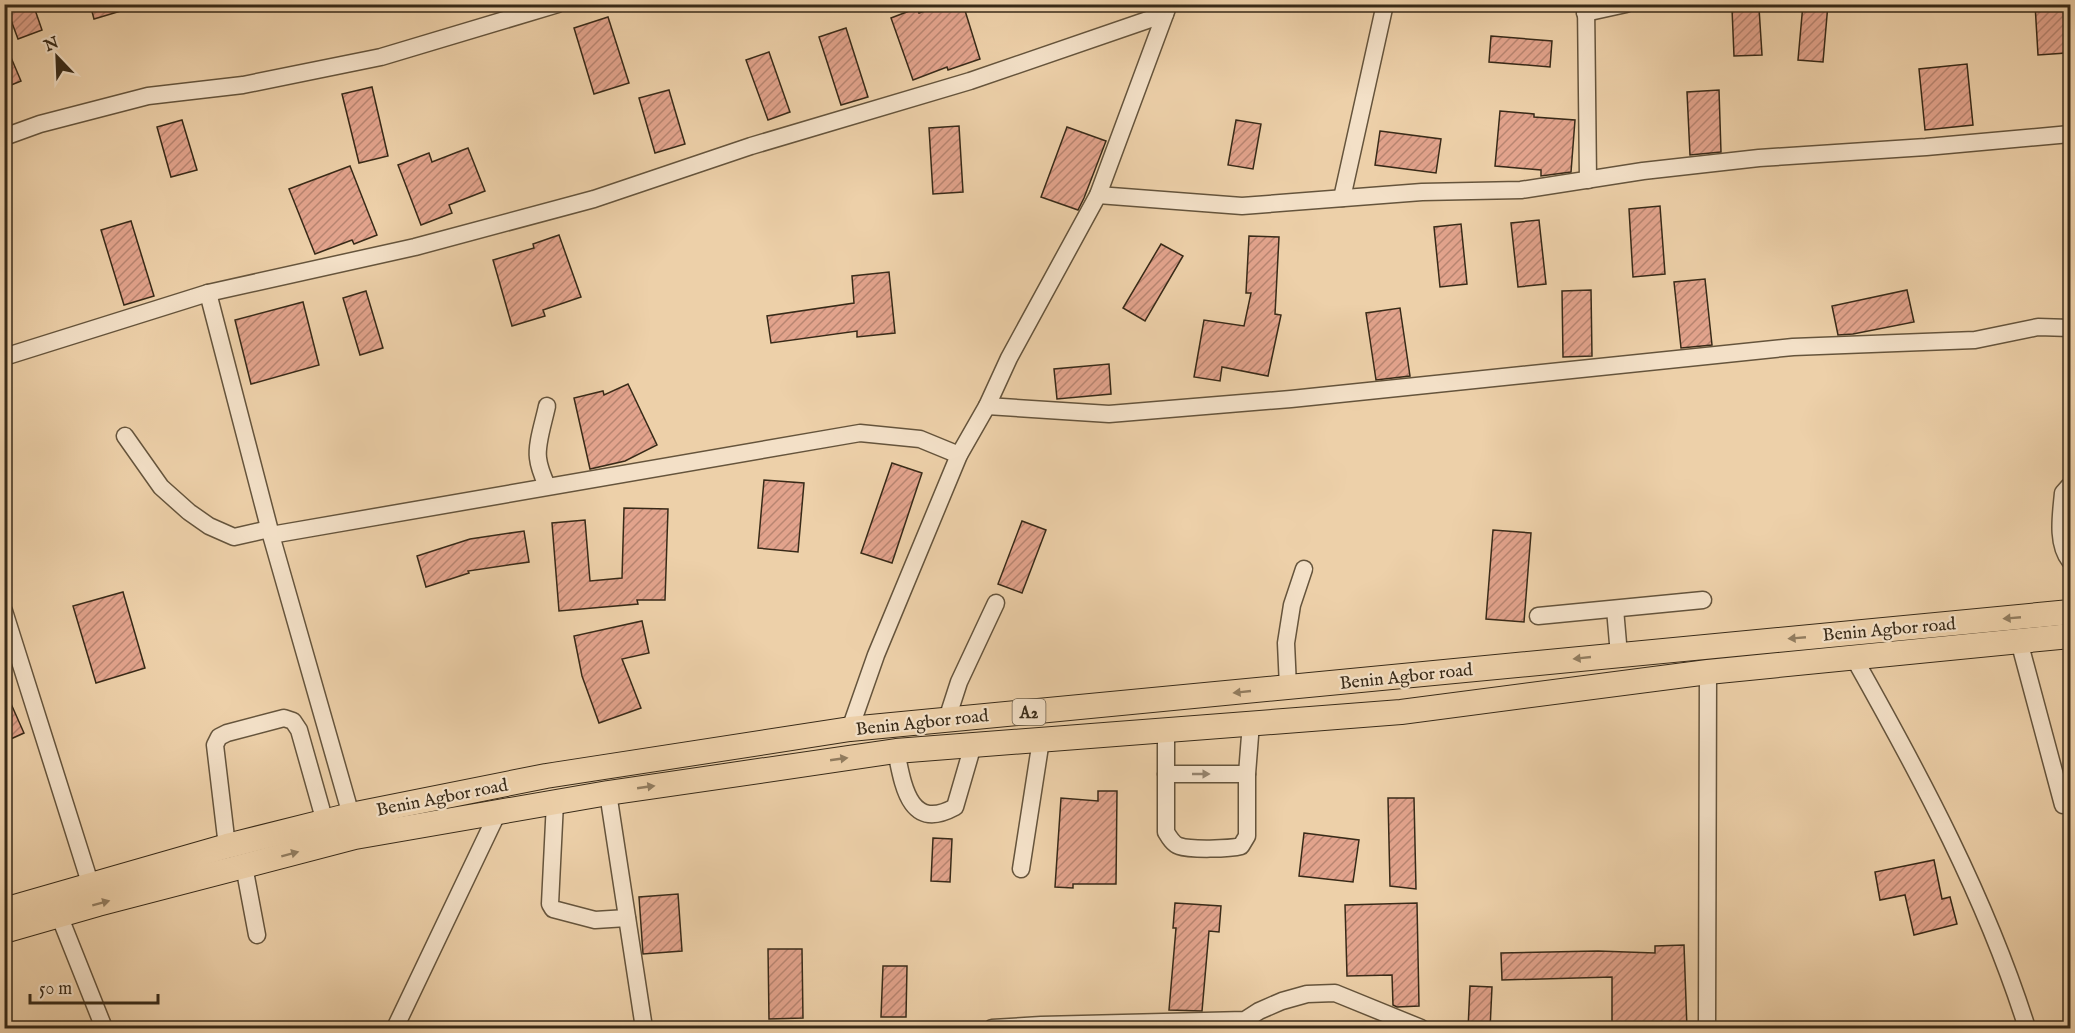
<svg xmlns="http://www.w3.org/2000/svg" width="2075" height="1033" font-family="'IM FELL English',serif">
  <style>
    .building { fill: url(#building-hatch); stroke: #382a18; stroke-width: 1.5 }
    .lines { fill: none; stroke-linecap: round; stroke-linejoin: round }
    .minor-casing { stroke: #65543c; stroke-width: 19 }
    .highway-casing { stroke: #382a18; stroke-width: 26 }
    .minor { stroke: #f3e0c7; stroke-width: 16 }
    .highway { stroke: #edd0a9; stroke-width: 24 }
    .oneway { fill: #927d60 }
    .oneway2 { fill: #968570 }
    .labels { text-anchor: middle; stroke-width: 4.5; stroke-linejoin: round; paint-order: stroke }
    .shield { fill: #f3e0c7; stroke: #70614c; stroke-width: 1.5 }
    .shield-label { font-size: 16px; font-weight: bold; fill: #382a18 }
    .street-label { font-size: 18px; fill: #382a18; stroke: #f3e0c7 }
  </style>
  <defs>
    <pattern id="building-hatch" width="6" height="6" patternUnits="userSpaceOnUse" patternTransform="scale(1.5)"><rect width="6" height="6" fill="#e2a38c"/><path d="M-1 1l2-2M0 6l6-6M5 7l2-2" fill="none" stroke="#b88571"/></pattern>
  </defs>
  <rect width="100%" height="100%" fill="#edd0a9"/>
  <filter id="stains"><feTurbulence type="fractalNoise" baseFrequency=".00333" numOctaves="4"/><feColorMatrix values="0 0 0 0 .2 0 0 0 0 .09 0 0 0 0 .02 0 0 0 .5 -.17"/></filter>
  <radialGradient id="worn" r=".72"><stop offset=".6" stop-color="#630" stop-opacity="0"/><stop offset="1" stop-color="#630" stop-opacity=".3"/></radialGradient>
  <g class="building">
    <polygon points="5,4 33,4 42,30 18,39"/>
    <polygon points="90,4 131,4 131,8 94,19"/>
    <polygon points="945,4 963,4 980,59 948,70 947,67 913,80 891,18 917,8 919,13"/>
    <polygon points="1803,4 1828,4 1823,62 1798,60"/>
    <polygon points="2035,4 2063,4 2066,53 2038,55"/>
    <polygon points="1759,8 1762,55 1734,56 1732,9"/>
    <polygon points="608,17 629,83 594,94 574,28"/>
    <polygon points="846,28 868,97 841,105 819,37"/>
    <polygon points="1491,36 1552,41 1550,67 1489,62"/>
    <polygon points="4,41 21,81 4,88"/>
    <polygon points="769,52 790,112 768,120 746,60"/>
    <polygon points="1967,64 1973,125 1925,130 1919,69"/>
    <polygon points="372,87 388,156 359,163 342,94"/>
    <polygon points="669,90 685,144 655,153 639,98"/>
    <polygon points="1719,90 1721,152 1690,155 1687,92"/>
    <polygon points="1500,111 1534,114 1534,117 1575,120 1571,172 1541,176 1541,170 1495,166"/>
    <polygon points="182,120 197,170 171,177 157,127"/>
    <polygon points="1236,120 1261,124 1253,169 1228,165"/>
    <polygon points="959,126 963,192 933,194 929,128"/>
    <polygon points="1067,127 1106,141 1084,198 1078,210 1041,197"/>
    <polygon points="1380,131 1441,139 1436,173 1375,165"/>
    <polygon points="468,148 485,191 449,205 452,213 421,225 398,165 429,153 432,162"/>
    <polygon points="350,166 377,235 354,244 352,240 315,254 289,189"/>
    <polygon points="1660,206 1665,274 1633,277 1629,209"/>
    <polygon points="1539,220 1546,284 1518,287 1511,223"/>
    <polygon points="131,221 154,296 124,305 101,230"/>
    <polygon points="1461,224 1467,284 1440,287 1434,227"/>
    <polygon points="559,235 581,297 543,310 545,316 512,326 493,260 534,248 533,244"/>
    <polygon points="1249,236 1279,237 1275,314 1281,315 1268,376 1222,367 1220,381 1194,377 1204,320 1244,326 1251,293 1246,293"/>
    <polygon points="1161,244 1183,256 1145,321 1123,308"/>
    <polygon points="889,272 895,333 857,337 857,331 771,343 767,316 854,303 852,276"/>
    <polygon points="1705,279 1712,345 1681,348 1674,282"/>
    <polygon points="1591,290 1592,356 1563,357 1562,291"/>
    <polygon points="1907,290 1914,322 1853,334 1838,335 1832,306"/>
    <polygon points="366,291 383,348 360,355 343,298"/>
    <polygon points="303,302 319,365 251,384 235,320"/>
    <polygon points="1400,308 1410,376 1376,380 1366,313"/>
    <polygon points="1109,364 1111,394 1057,399 1054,369"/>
    <polygon points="628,384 657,445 625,461 590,469 574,398 603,391 604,395"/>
    <polygon points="892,463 922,473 892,563 861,553"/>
    <polygon points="764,480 804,483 798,552 758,548"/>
    <polygon points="624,508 668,509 665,600 637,600 638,604 559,611 552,523 585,520 590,581 622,578"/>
    <polygon points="1022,521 1046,530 1022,593 998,584"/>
    <polygon points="1493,530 1531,533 1524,622 1486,619"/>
    <polygon points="524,531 529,562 468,571 469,573 426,587 417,556 470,539"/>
    <polygon points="123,592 145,668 96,683 73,606"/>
    <polygon points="642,621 649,653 622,659 641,708 599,723 582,676 574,636"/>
    <polygon points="4,688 24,733 4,742"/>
    <polygon points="1098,791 1117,791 1116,884 1073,884 1073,888 1055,887 1061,798 1098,801"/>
    <polygon points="1388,798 1414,798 1416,889 1390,886"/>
    <polygon points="1304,833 1359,840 1353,882 1299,876"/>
    <polygon points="933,838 952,839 950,882 931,881"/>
    <polygon points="1934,860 1942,899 1950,897 1957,924 1914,935 1905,895 1880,900 1875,872"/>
    <polygon points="678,894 682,951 643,954 639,897"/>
    <polygon points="1175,903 1221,906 1219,932 1209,931 1202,1011 1169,1010 1176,928 1173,928"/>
    <polygon points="1417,903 1419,1006 1397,1007 1393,1005 1392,975 1347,976 1345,905"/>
    <polygon points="1684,945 1687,1029 1612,1029 1612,977 1502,980 1501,953 1598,951 1655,953 1655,946"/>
    <polygon points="768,949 802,949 803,1018 769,1019"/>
    <polygon points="883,966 907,966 906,1017 881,1017"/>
    <polygon points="1470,986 1492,987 1490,1029 1468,1029"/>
  </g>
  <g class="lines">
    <defs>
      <g id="minor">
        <polyline points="1586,4 1588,180"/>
        <polyline points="1585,13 1626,4"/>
        <polyline points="4,137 40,124 148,96 243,85 381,57 558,4"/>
        <polyline points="1098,195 1242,206 1422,192 1521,190 1643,171 1759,158 1926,147 2070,134"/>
        <polyline points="1342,198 1385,4"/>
        <polyline points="208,293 271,535 351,815"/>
        <polyline points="4,357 208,293 415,247 594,199 751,146 970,81 1165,14"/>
        <polyline points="987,406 1109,414 1291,399 1793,347 1975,340 2038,327 2070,328"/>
        <polyline points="125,436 161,487 189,512 209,526 234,537 269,529"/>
        <path d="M2070 485 2063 493C2061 515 2056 543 2070 561"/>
        <path d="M547 486C543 477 539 468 538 458 536 444 544 421 547 406"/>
        <polyline points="271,535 860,433 920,439 959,455"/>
        <polyline points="1615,609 1619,655"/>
        <polyline points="4,611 91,886"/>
        <polyline points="1538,616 1703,600"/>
        <polyline points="2019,641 2063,805"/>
        <path d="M1854 658C1921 777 1986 898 2027 1028"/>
        <polyline points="1288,687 1286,643 1292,605 1304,569"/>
        <polyline points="947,719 959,682 996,603"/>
        <polyline points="850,729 876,655 959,455 987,406 1009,358 1098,195 1167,9"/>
        <polyline points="1166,730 1166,774 1247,774 1251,723"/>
        <path d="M896 751C903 785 909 832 955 807L973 745"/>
        <path d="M1166 774V832C1169 837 1173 844 1179 846 1190 850 1230 849 1241 846L1247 836V774"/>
        <polyline points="608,793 644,1028"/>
        <polyline points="555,802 550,904 553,909 595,920 627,918"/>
        <polyline points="227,846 215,745 219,737 227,733 284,718 293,721 299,730 325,822"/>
        <polyline points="244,866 257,935"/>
        <polyline points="1021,869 1041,740"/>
        <polyline points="59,915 104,1028"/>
        <polyline points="395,1028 498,812"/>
        <polyline points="992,1028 1041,1025 1245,1020 1259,1011 1282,1001 1307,994 1335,993 1421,1028"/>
        <polyline points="1707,1028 1708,672"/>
      </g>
      <g id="highway">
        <polyline points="4,910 227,846 351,815 546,776 850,729 2070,612"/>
        <polyline points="4,931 98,904 355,837 608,793 896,751 1401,712 1708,672 2070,636"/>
      </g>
    </defs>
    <use href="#minor" class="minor-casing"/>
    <use href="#highway" class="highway-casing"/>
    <use href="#minor" class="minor"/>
    <use href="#highway" class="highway"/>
  </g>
  <defs><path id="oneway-solid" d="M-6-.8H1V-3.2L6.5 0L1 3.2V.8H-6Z" transform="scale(1.5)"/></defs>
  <g class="oneway">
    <use href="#oneway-solid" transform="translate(2012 618) rotate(175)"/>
    <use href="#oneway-solid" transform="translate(1797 638) rotate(175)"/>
    <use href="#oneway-solid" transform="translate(1582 658) rotate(174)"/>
    <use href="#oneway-solid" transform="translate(1242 692) rotate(174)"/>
    <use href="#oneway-solid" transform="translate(839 759) rotate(-8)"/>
    <use href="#oneway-solid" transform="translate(646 787) rotate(-8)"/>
    <use href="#oneway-solid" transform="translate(290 854) rotate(-15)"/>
    <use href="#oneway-solid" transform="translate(101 903) rotate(-15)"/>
  </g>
  <use class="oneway2" href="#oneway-solid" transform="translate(1201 774)"/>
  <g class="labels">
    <rect class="shield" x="1012.5" y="699" width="33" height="26" rx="4.5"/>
    <g class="shield-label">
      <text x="1029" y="718">A2</text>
    </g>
    <g class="street-label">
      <text transform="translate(1889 629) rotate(-5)" y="6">Benin Agbor road</text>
      <text transform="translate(1406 676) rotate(-6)" y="6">Benin Agbor road</text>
      <text transform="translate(922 722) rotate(-6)" y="6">Benin Agbor road</text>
      <text transform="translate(442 797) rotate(-11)" y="6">Benin Agbor road</text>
    </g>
  </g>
  <rect width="2075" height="1033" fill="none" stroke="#edd0a9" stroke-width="24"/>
  <rect x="6" y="6" width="2063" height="1021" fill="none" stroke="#382a18" stroke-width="3"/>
  <rect x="12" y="12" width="2051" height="1009" fill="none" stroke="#382a18" stroke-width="1.5"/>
  <g transform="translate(57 57) rotate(337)" stroke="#f3e0c7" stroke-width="4.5" paint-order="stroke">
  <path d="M0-4.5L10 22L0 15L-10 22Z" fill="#382a18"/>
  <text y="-9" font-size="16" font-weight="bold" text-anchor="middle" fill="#382a18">N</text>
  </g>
  <path d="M30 994v9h128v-9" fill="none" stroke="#382a18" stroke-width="3"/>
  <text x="39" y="994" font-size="18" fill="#382a18" stroke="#f3e0c7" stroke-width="4.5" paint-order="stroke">50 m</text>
  <rect width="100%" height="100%" filter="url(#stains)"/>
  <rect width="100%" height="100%" fill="url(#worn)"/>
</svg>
